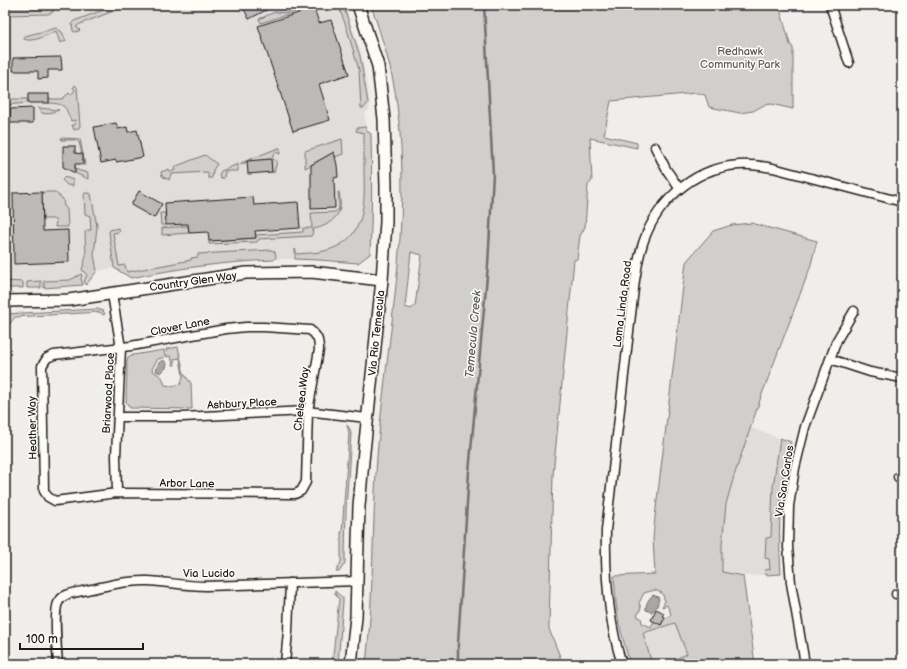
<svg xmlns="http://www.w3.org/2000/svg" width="907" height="669" font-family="'Balsamiq Sans',sans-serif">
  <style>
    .built { fill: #e0deda }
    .green { fill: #d0cfcc; stroke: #767674; fill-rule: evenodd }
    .water { fill: #a8a7a3; stroke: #706f6d }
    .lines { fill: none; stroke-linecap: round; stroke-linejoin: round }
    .stream { stroke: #706f6d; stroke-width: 2.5 }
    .building { fill: #bbbab6; stroke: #1c1c1c }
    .street-casing { stroke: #1c1c1c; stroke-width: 11 }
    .secondary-casing { stroke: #1c1c1c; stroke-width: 14 }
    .street { stroke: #fdfcf7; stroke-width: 8 }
    .secondary { stroke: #fdfcf7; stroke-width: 11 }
    .labels { text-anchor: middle; stroke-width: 3; stroke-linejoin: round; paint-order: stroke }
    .park-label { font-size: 11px; fill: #5b5b5a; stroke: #fdfcf7 }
    .street-label { font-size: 11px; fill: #1c1c1c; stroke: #fdfcf7 }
    .water-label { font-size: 12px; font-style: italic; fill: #5b5b59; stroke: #fdfcf7 }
  </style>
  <rect width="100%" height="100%" fill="#f0eeea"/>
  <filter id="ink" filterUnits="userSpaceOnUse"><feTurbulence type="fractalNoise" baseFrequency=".025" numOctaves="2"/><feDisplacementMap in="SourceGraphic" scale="8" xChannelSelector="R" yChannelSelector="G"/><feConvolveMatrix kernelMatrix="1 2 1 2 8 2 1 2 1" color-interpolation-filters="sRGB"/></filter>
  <g filter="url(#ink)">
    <g class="built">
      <polygon points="5,5 345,5 362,56 370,103 369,110 365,113 366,130 371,134 371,145 372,190 370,254 358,263 319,260 283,259 232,262 194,266 131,278 114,268 97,271 86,285 83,285 44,288 5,288"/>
      <polygon points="751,428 780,438 773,487 771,537 766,549 765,557 769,559 770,569 765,570 766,575 743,576 722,572 722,545 726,504 734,476"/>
      <polygon points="676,623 687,655 652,664 642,633"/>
    </g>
    <g class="green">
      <polygon points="42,5 53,5 53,12 48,14 5,15 5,7 37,7"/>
      <polygon points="116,5 129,5 80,24 76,27 80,30 79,31 75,32 73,31 72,23 74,21"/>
      <polygon points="304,5 313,6 261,23 259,19 275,12 287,13"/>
      <polygon points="338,5 343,5 360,56 368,103 364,108 361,108 359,70 346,26"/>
      <path d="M371 5H779L790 44 793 48V109L771 104 764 105 753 111 740 113 709 107 705 95 697 93 611 101 604 135 637 143V148L590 138 592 181 588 185 585 227 580 236 577 259 574 260 553 475 549 624V629L563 664H366C374 595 372 526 377 457 386 342 413 221 397 105 393 71 382 38 371 5ZM411 252 422 255 415 306 411 309 405 307Z"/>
      <path d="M56 28 62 32 66 41 60 43 56 31C47 35 33 43 24 39V37L25 36Z"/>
      <path d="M75 85 77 87 80 126 79 128 74 130 72 125H75V120L71 121C65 108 68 104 49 103V99H62L69 93 71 95 75 90 73 88Z"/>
      <polygon points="5,98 8,99 28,99 28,103 5,105"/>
      <polygon points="38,108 59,110 46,114 42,113"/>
      <path d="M366 127V130L371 134C372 174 372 214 370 254L358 263 319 260 295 259V249L297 254C308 253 320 253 331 249 365 237 365 204 364 173 364 160 364 146 364 133L356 131 357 128Z"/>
      <polygon points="61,138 80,139 85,165 81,165 81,150 79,142 76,140 62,140"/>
      <polygon points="342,139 343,154 335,157 334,152 311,165 305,168 305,151"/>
      <polygon points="278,148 280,148 280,154 275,152 272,159 277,161 274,173 272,172 271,159 247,162 241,165 241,163"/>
      <polygon points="205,155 217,164 213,170 212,178 208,178 208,172 171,174 169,180 162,176 161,172 169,169 170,172 175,170 174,167"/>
      <polygon points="238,164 238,171 225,171 224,178 221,178 219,175 221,171"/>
      <polygon points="75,166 77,170 88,173 88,179 75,173"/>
      <polygon points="65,177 73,180 73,186 67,185 62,180"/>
      <polygon points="42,192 55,192 63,199 64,206 67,209 68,227 55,227 56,221 53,219 43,219"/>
      <path d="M338 192H339C340 197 341 203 340 208 338 219 324 228 313 229L312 235 311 236 259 239 257 242 209 244V241L255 238 256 235 303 232V228H312L311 213 335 212 339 209Z"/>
      <polygon points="85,193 88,193 91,194 97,226 94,255 97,271 86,285 84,281 87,275 82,270 86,256 85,232 87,230 91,230 90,216 85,214 84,196"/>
      <polygon points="160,213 165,213 166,225 161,225"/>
      <path d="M751 223 817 241 810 268 761 397 734 476 726 504 722 545V572L743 576 755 664H676L675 659 687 654 675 623 643 633 652 664H630L619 624 616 603 614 576 655 574 653 539 655 517 686 262 713 231 732 225ZM655 590 662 593 665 601 662 607 667 605 671 614 667 618H665L661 625 654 621 651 627 642 623 641 618 637 616 641 608 639 603 644 593Z"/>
      <polygon points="188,226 189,233 162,235 162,228"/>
      <path d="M118 228 120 231 119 232 113 233 119 266 125 265 127 272 191 260V258L198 257V254L271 250 275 252 276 257 274 260C225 262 178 268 131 278L114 268 109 232 110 230Z"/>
      <polygon points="81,274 82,275 81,279 83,285 44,288 44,281 70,280"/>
      <polygon points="5,281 23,282 23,288 5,288"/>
      <polygon points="41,281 41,288 27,288 27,282"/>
      <polygon points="98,309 103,311 105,314 103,315 100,312 15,317 5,330 5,314"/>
      <polygon points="178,347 184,374 191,383 192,409 130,408 126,402 127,362 128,358 133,355 164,350 165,357 158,359 152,369 153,371 162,377 165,385 171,386 181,384 183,376 180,358 174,359 175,365 173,365 171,356 167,357 166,349"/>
      <polygon points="347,425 350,429 351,434 346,509 345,556 345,563 339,572 336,572 341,562 341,532 342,532 349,433"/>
      <path d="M780 438 791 442C779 485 778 530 781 574L766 575 765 570 770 569 769 559 765 558 766 538 771 537 773 487Z"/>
      <polygon points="5,493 8,664 5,664"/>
      <polygon points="335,591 343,598 343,602 338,664 332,664 339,599 335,594"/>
    </g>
    <g class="water">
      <path d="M163 360 167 363 166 368 161 373 156 371C157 366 158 362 163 360Z"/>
      <path d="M653 595 658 597 659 599 657 606 652 612 646 610C645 605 649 598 653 595Z"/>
    </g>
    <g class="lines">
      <polyline class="stream" points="458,664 458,643 469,472 488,265 493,174 484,5"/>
    </g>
    <g class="building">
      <polygon points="242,5 276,5 249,19"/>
      <polygon points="314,8 319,23 331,20 349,74 319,84 330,120 293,131 258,26"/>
      <polygon points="61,57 62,70 48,70 48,78 38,79 38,71 13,71 13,58"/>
      <rect x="28" y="94" width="21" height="9"/>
      <polygon points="33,108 33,123 10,123 10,109"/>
      <polygon points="116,123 118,129 127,127 128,132 137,130 143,157 116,162 116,160 101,163 94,127"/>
      <polygon points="63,146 75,146 75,153 83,154 83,164 75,164 75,173 63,167"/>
      <polygon points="334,152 337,165 338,177 334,178 335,208 311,209 311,165"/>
      <polygon points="271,159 272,172 248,174 247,161"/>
      <polygon points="139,191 162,204 154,218 131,205"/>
      <polygon points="42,192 43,231 68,230 69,262 14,264 13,193"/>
      <polygon points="253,197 254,205 298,202 300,228 255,231 256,238 209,241 208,232 189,233 188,224 166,225 165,203"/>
      <polygon points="656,609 664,613 662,616 665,617 661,625 651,620"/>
    </g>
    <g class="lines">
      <defs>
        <g id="street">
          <polyline points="830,5 849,63"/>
          <polyline points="655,147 666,169 679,188"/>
          <polyline points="112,294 121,348 116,456 117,493"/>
          <path d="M246 327H264L310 330C318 336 319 341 319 350L308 411 306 482 301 491 295 494 117 493 55 501 48 497 44 491 42 366 47 358 54 355 131 346 226 329Z"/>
          <polyline points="830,359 870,372 902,378"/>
          <polyline points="118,417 182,417 306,411 367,418"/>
          <polyline points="898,477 902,476"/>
          <polyline points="896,594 902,594"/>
          <path d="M58 664C57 652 54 611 58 603 63 592 77 593 87 590 107 586 127 580 148 581 167 582 186 586 206 586L357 581"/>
          <polyline points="285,664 288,631 290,583"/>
          <path d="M622 664C608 621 605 575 606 530L635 280C637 270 638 260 641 250 653 205 691 168 739 165 751 164 762 166 773 168L902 202"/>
          <polyline points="805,664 791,583 788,547 789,506 795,468 805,427 837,340 854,311"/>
        </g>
        <g id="secondary">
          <polyline points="5,301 69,300 246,273 311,272 382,280"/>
          <polyline points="351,664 356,617 359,506 363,461 382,280 386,222 386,186 384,119 378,66 358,5"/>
        </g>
      </defs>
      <use href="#street" class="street-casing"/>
      <use href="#secondary" class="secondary-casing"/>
      <use href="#street" class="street"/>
      <use href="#secondary" class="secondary"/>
    </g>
  </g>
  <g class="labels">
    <g class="park-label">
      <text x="740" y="55">Redhawk<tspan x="740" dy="13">Community Park</tspan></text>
    </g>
    <g class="street-label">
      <text transform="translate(193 281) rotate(-8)" y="4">Country Glen Way</text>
      <text transform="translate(622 304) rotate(-83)" y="4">Loma Linda Road</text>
      <text transform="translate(180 326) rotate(-11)" y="4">Clover Lane</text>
      <text transform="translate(376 333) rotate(-84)" y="4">Via Rio Temecula</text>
      <text transform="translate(108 393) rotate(-87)" y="4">Briarwood Place</text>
      <text transform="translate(301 399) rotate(-83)" y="4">Chelsea Way</text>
      <text transform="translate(242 403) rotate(-3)" y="4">Ashbury Place</text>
      <text transform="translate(32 428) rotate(-91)" y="4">Heather Way</text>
      <text transform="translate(784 481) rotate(-81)" y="4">Via San Carlos</text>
      <text transform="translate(187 483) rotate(1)" y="4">Arbor Lane</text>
      <text x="209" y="577">Via Lucido</text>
    </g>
    <g class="water-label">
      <text transform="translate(473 334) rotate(-85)" y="4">Temecula Creek</text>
    </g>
  </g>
  <rect width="907" height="669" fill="none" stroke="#fdfcf7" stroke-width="20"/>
  <rect x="10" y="10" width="887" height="649" fill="none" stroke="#1c1c1c" stroke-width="1.5" filter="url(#ink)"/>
  <path d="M20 643v6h123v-6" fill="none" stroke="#1c1c1c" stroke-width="2"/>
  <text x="26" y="643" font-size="12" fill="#1c1c1c" stroke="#fdfcf7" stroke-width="3" paint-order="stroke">100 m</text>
</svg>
